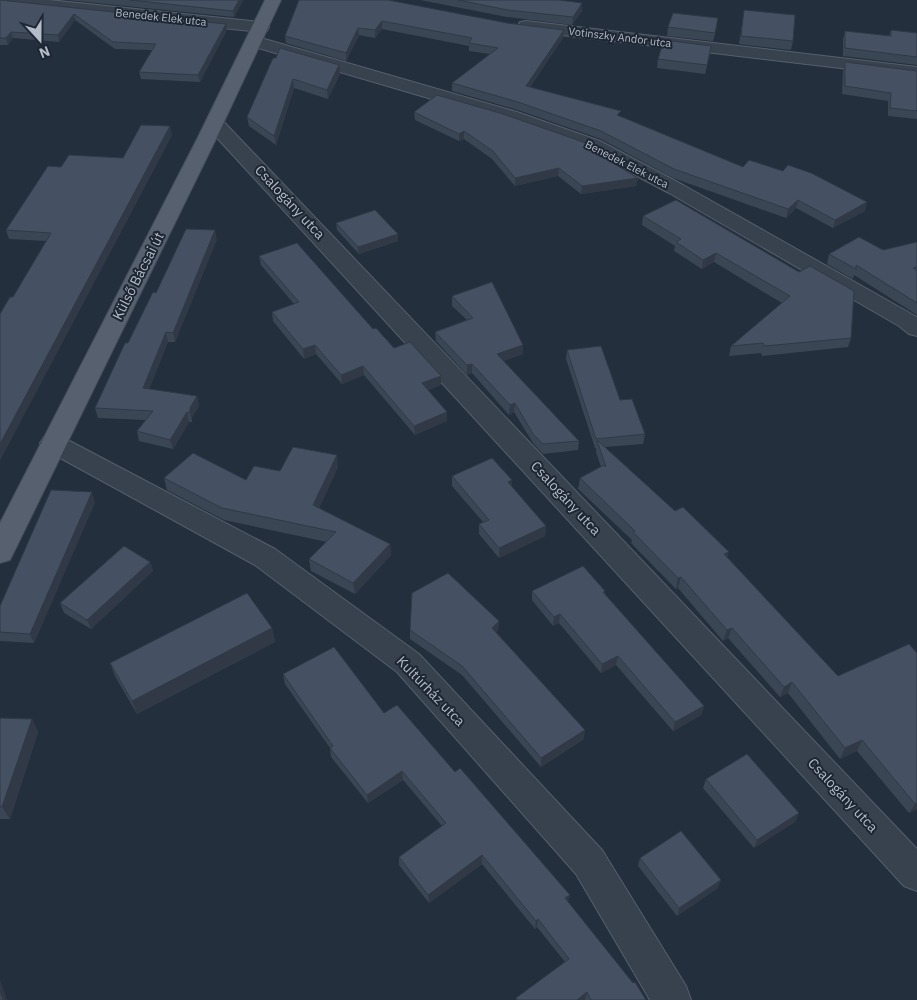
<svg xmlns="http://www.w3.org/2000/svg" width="917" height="1000" font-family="'IBM Plex Sans',sans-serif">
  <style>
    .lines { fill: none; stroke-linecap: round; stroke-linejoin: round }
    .minor-casing { stroke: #565f6c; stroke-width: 2 }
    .major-casing { stroke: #414a57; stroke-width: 2 }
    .minor { fill: #38414e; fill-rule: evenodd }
    .major { fill: #56606e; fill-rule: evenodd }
    .wall { fill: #3b4654 }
    .shaded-wall { fill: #303945 }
    .building { fill: #455162; stroke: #303945 }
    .labels { text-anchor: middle; stroke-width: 4; stroke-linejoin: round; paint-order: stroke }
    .far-street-label { font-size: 11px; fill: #b4bcc9; stroke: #1d2633 }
    .street-label { font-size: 14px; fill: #b4bcc9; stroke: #1d2633 }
  </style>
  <rect width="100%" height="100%" fill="#242f3e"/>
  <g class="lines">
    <defs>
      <g id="minor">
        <polygon points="0,0 49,0 261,22 267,23 269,27 267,31 261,32 2,5 0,4"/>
        <polygon points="526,21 917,67 917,77 520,30 518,26 520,22"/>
        <polygon points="254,36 517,112 600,141 683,185 915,316 917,317 917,336 909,334 899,326 669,193 586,149 503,120 248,45 245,41 248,37"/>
        <polygon points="215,118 222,120 917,849 917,891 904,886 208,128 205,124 208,120"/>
        <polygon points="53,434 62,437 275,549 419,654 602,850 686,986 691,1000 650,1000 576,874 397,672 255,565 44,449 40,443 44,437"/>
      </g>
      <polygon id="major" points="265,0 281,0 216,139 14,552 10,560 0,563 0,523 197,139"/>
    </defs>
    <use href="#minor" class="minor-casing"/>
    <use href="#major" class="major-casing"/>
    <use href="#minor" class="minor"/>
    <use href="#major" class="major"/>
  </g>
  <g class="wall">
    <polygon points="0,0 227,30 200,82 141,79 139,72 152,50 115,49 75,20 59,42 13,38 8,45 0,45"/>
    <polygon points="67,0 243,0 234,17"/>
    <polygon points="299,0 564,30 563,38 530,87 620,116 743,167 865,211 833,228 796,208 786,218 673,178 601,139 518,110 452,91 452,83 490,54 469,51 469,46 382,29 375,38 359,35 346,61 286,43 285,36"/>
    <polygon points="420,0 559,0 582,11 572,25 507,17"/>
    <polygon points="743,18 793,41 791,50 739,44"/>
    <polygon points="668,27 717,27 713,41 667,36"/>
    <polygon points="891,30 917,33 917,65 843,56 843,39 845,31 889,36"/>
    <polygon points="710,55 705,74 657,68 658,59"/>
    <polygon points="273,58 340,74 328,99 294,88 276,145 249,126 247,117"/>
    <polygon points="845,62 917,71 917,119 888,116 888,101 842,94 843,70"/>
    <polygon points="414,112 608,155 607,159 638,178 636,186 581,194 558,176 515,186 492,159 464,139 459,141 415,120"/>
    <polygon points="172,135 0,460 0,314 13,297 46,241 9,239 6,230 61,167 123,158"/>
    <polygon points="676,200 851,338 848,347 762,356 761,353 729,356 731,346 782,303 714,262 702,269 674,251 675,246 642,225 643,216"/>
    <polygon points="336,223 398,241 359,254 337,230"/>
    <polygon points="217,239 175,342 168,342 149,389 197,396 199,406 192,417 192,422 189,422 173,449 139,441 137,431 146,420 98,418 95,408 156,293"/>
    <polygon points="917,242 917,315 854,275 853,279 827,264 829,254 883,250"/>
    <polygon points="259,256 373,329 394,348 441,385 428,390 447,412 447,421 415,435 364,375 342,384 316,354 304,359 273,321 272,312 294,304 261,265"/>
    <polygon points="452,296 523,345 523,354 503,361 579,441 578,450 543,454 533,443 514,412 509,415 472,373 467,375 436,341 435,332 467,320 452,306"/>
    <polygon points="567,350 620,400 645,434 643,444 605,447 675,511 728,558 838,676 917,653 917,809 909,813 857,751 840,759 788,693 780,697 728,638 723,641 678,588 676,589 631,543 632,540 578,489 580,478 601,467 596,452 596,448 595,448 566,359"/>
    <polygon points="338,467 319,508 390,544 391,555 355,594 311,571 309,559 327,542 224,520 167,490 164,478 246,480 280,471"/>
    <polygon points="452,476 512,480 512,487 546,526 545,536 499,558 479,534 479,524 483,522 452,486"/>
    <polygon points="95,502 34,643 0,641 0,606"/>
    <polygon points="150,562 153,571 91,629 64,613 60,603"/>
    <polygon points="532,591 605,591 604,594 704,706 701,715 673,731 616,665 601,673 559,623 553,626 532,600"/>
    <polygon points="499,621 498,630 496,632 584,739 541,767 462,675 410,639 410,630"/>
    <polygon points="272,628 275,642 137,714 115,676 110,663"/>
    <polygon points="283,674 384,713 568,902 646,1000 516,1000 516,998 565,962 537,927 535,929 482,864 429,903 399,865 399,857 442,826 403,780 368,803 331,757 330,748 285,684"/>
    <polygon points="0,718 32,719 38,732 10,819 0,819"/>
    <polygon points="706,779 799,813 795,822 754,848 703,788"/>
    <polygon points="640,858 718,888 677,916 638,866"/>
  </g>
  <g class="shaded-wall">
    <polygon points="239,0 243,0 234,17 233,11"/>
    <polygon points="582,3 582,11 572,25 573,17"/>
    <polygon points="74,14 75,20 59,42 58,35"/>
    <polygon points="382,21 382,29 375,38 375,30"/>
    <polygon points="226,24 227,30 200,82 198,75"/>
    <polygon points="358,28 359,35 346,61 346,53"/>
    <polygon points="564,30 563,38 525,94 526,86"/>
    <polygon points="11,32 13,38 8,45 6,38"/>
    <polygon points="339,65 340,74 328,99 327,90"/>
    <polygon points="293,79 294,88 276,145 274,136"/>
    <polygon points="170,126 172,135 0,460 0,444"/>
    <polygon points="464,131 464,139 459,141 459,134"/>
    <polygon points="559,168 558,176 515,186 515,178"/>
    <polygon points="638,178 636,186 581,194 582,186"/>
    <polygon points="798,200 796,208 786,218 788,209"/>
    <polygon points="867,202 865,211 833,228 835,220"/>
    <polygon points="215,230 217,239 175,342 173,333"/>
    <polygon points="398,234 398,241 359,254 358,247"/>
    <polygon points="716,253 714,262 702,269 703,260"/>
    <polygon points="166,332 168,342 145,398 143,388"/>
    <polygon points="315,345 316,354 304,359 303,349"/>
    <polygon points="523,345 523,354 497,363 497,354"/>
    <polygon points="472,364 472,373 467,375 467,365"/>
    <polygon points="363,366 364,375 342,384 341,375"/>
    <polygon points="441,376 441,385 422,392 422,383"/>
    <polygon points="197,396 199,406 192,417 192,422 190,413 190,408"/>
    <polygon points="515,403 514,412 509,415 510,405"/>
    <polygon points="187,412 189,422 173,449 170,440"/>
    <polygon points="447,412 447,421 415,435 414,426"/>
    <polygon points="337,455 338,467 315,517 313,505"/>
    <polygon points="512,480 512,490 508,482"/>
    <polygon points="92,492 95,502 34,643 30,634"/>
    <polygon points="546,526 545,536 499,558 499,548"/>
    <polygon points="390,544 391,555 355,594 353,583"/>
    <polygon points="729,552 726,563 724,554"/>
    <polygon points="150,562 153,571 91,629 87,620"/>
    <polygon points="681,577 678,588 676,589 678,578"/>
    <polygon points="560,614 559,623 553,626 554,617"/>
    <polygon points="499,621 498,630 491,637 492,628"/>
    <polygon points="272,628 275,642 137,714 132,701"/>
    <polygon points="732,628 728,638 723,641 727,630"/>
    <polygon points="618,656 616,665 601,673 602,664"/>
    <polygon points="792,682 788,693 780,697 784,687"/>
    <polygon points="704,706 701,715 673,731 675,722"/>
    <polygon points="32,719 38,732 10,819 2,807"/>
    <polygon points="585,730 584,739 541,767 541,758"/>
    <polygon points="862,740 857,751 840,759 845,748"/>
    <polygon points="402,771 403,780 368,803 367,795"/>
    <polygon points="917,802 917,809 909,813 915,804"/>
    <polygon points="799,813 795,822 754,848 757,840"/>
    <polygon points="482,855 482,864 429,903 428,895"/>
    <polygon points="721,880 718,888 677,916 679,908"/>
    <polygon points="570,895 568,903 565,898"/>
    <polygon points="538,919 537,927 535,929 536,921"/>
    <polygon points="0,980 7,1000 3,1000 0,990"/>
    <polygon points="587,992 585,1000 577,1000"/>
  </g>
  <g class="building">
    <polygon points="0,0 226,24 198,75 139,72 156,44 113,42 74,14 58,35 11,32 6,38 0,38"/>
    <polygon points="130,0 239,0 233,11"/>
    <polygon points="299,0 388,0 507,23 564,30 526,86 621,111 617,115 743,167 749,160 783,171 788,165 811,173 867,202 835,220 798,200 788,209 674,169 601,131 518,102 452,83 498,48 469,43 472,38 382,21 375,30 358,28 346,53 285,36"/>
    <polygon points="458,0 559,0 582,3 573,17 508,10"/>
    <polygon points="744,10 795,15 793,41 741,36"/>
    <polygon points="673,13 718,18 715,33 668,27"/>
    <polygon points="891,30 917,33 917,57 845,48 845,31 891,36"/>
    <polygon points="664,40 711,46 707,65 658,59"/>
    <polygon points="280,48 339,65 327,90 293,79 274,136 247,117 273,58 276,58"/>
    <polygon points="845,62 917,71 917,111 890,108 891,93 845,86"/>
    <polygon points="437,95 503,114 586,143 608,155 606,159 638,178 582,186 559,168 515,178 493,151 464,131 459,134 414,112"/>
    <polygon points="141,125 170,126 0,444 0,314 10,297 13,297 51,233 6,230 48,166 61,167 69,155 123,158"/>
    <polygon points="676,200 799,272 810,266 854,291 851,338 764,346 763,343 731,346 790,296 716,253 703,260 676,242 681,239 643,216"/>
    <polygon points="375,210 398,234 358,247 336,223"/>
    <polygon points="186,229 215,230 173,333 166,332 143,388 197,396 190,408 190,413 187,412 170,440 137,431 153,411 95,408 125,343 128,343 153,292 156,293"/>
    <polygon points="859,237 883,250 917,242 917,267 913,268 917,271 917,303 856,265 856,269 829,254"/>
    <polygon points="297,243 373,329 376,328 394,348 410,342 441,376 422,383 447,412 414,426 363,366 341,375 315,345 303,349 272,312 299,302 259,256"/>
    <polygon points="492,282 523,345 497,354 579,441 543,444 533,434 515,403 510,405 472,364 467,365 435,332 473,318 452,296"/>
    <polygon points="601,346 620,400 632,399 645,434 596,439 567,350"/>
    <polygon points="597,440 675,511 683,507 729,552 724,554 838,676 909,644 917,653 917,802 915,804 862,740 845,748 792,682 784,687 732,628 727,630 681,577 678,578 633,532 635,531 580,478 604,465 606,467"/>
    <polygon points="293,447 337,455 313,505 390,544 353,583 309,559 336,532 222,508 164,478 193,453 246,480 254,466 280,471"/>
    <polygon points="492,458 512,480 508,482 546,526 499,548 479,524 489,520 452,476"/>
    <polygon points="51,490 92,492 30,634 0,632 0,606"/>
    <polygon points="124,546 150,562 87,620 60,603"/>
    <polygon points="583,566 605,591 603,592 704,706 675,722 618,656 602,664 560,614 554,617 532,591"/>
    <polygon points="448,573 499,621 492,628 585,730 541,758 462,666 410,630 412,593"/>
    <polygon points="247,593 272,628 132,701 110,663"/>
    <polygon points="334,647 384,713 397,705 455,772 460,768 570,895 565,898 633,983 635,982 646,1000 591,1000 587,992 577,1000 518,1000 516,998 569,959 538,919 536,921 482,855 428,895 399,857 446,823 402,771 367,795 330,748 333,746 283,674"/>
    <polygon points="0,718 32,719 2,807 0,807"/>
    <polygon points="747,754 799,813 757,840 706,779"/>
    <polygon points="681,831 721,880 679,908 640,858"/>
    <polygon points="0,990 3,1000 0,1000"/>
  </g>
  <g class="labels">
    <g class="far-street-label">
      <text transform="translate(161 17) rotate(6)" y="4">Benedek Elek utca</text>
      <text transform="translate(620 37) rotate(7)" y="4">Votinszky Andor utca</text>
      <text transform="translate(627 164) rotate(27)" y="4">Benedek Elek utca</text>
    </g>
    <g class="street-label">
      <text transform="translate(290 202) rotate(47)" y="5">Csalogány utca</text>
      <text transform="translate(138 276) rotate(-63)" y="5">Külső Bácsai út</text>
      <text transform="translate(566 498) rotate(47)" y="5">Csalogány utca</text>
      <text transform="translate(431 691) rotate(46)" y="5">Kultúrház utca</text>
      <text transform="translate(843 795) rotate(47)" y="5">Csalogány utca</text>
    </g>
  </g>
  <g transform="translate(40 40) rotate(159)" stroke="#1d2633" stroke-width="4" paint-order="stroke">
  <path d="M0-4L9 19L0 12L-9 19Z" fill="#b4bcc9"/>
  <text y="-8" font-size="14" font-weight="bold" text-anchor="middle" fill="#b4bcc9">N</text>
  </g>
</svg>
